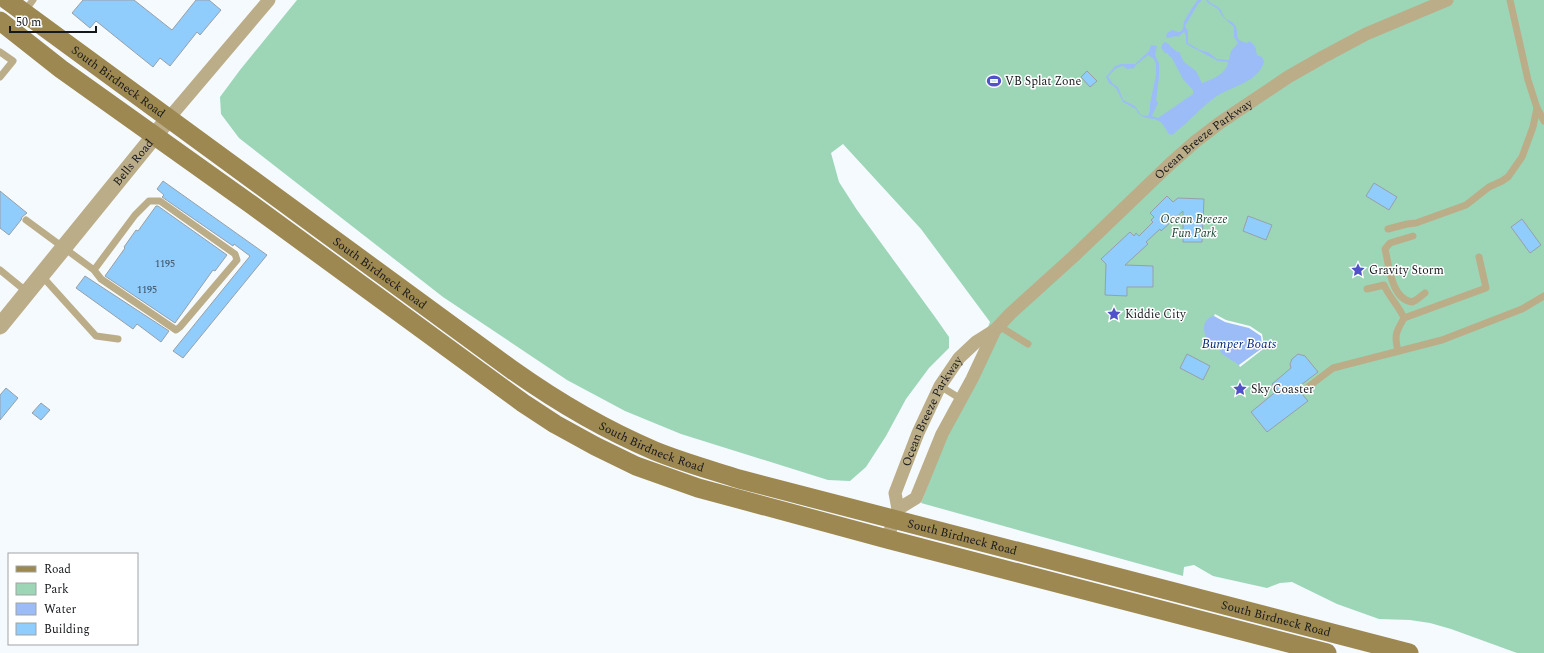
<svg xmlns="http://www.w3.org/2000/svg" width="1544" height="653" font-family="Spectral,serif">
  <style>
    .green { fill: #9cd6b7 }
    .water { fill: #9cbcf7; fill-rule: evenodd }
    .pier { fill: #f5faff }
    .building { fill: #90ccfc; stroke: #97a0a7 }
    .lines { fill: none; stroke-linecap: round; stroke-linejoin: round }
    .service { stroke: #bcad89; stroke-width: 7 }
    .minor { stroke: #bcad89; stroke-width: 13 }
    .tertiary { stroke: #bcad89; stroke-width: 17 }
    .secondary { stroke: #9e8851; stroke-width: 19 }
    .labels { text-anchor: middle; stroke-width: 3; stroke-linejoin: round; paint-order: stroke }
    .number-label { font-size: 10px; fill: #344553 }
    .street-label { font-size: 12px; fill: #15181b; stroke: #fff }
    .poi-label { font-size: 12px; fill: #15181b; stroke: #fff; text-anchor: start }
    .park-label { font-size: 12px; font-style: italic; fill: #153f2c; stroke: #fff }
    .water-label { font-size: 13px; font-style: italic; fill: #062b7d; stroke: #fff }
  </style>
  <rect width="100%" height="100%" fill="#f5faff"/>
  <polygon class="green" points="297,0 1544,0 1544,653 1517,653 1451,629 1430,623 1410,620 1379,619 1337,604 1292,582 1280,583 1267,588 1213,576 1194,565 1184,567 1183,576 921,503 990,322 921,229 843,144 831,153 839,182 857,210 935,317 949,337 949,348 929,368 906,399 886,436 866,467 850,481 828,480 681,434 625,411 567,380 443,297 239,138 221,114 220,97 240,70"/>
  <g class="water">
    <path d="M1198 0H1202L1198 4 1185 26 1188 31V43L1200 50 1208 52 1217 59 1229 60 1231 51 1238 43 1234 37V27L1223 17 1218 9 1208 3 1206 0H1208C1210 4 1214 4 1218 7 1222 10 1222 14 1225 18 1227 20 1231 21 1233 23 1242 32 1230 40 1248 43L1249 41C1255 45 1256 48 1257 55L1262 57 1264 62C1258 82 1233 86 1217 96 1201 107 1188 123 1172 135L1169 134C1166 130 1164 124 1159 121 1150 116 1141 121 1136 109L1123 102 1116 88 1109 83 1106 77 1115 66 1121 64H1135L1149 51 1151 45 1157 46 1155 55 1159 63V78L1156 100 1158 103 1152 116 1158 118 1193 94V90L1183 79 1172 58 1169 56 1168 53 1166 54 1161 48 1163 43 1165 42 1169 44 1170 46 1177 52H1179L1184 62 1196 71 1202 83C1212 80 1227 73 1228 62L1218 61 1188 45 1186 43V36L1184 32 1178 37 1176 36 1168 38 1166 37 1167 33 1172 30 1178 32C1179 32 1180 32 1181 31 1184 29 1183 25 1184 22 1186 17 1195 3 1198 0ZM1148 55 1154 59 1156 64V75L1150 104V110L1148 116 1141 115 1135 106 1123 100 1118 87 1113 84 1108 77C1113 71 1116 67 1123 66L1127 69 1134 68 1136 65Z"/>
    <path d="M1214 316 1225 322 1249 328 1261 336 1262 345 1261 349 1239 365 1222 354 1217 346 1207 342C1204 331 1200 320 1214 316Z"/>
  </g>
  <polygon class="pier" points="1215,314 1226,320 1250,326 1262,334 1264,345 1262,350 1240,367 1239,365 1261,349 1262,345 1261,336 1249,328 1225,322 1214,316"/>
  <g class="building">
    <polygon points="83,0 134,0 172,30 196,0 209,0 221,10 200,35 197,32 170,66 160,58 153,67 96,21 90,28 72,13"/>
    <polygon points="1087,71 1097,81 1090,87 1081,77"/>
    <polygon points="163,181 267,255 183,358 173,351 250,256 234,244 233,246 162,197 164,195 157,189"/>
    <polygon points="1374,183 1397,197 1389,210 1366,196"/>
    <polygon points="0,191 27,213 22,217 21,220 9,235 0,228"/>
    <polygon points="1167,196 1173,202 1178,198 1204,199 1202,242 1183,242 1183,211 1161,231 1160,229 1146,242 1148,244 1125,265 1153,266 1153,287 1127,287 1127,296 1105,295 1106,264 1101,259 1130,232 1134,236 1136,233 1139,236 1153,222 1151,220 1154,217 1150,213"/>
    <polygon points="156,206 158,206 227,255 215,271 213,270 175,323 105,276 125,248 124,247 136,230 138,231"/>
    <polygon points="1248,216 1272,225 1266,240 1243,231"/>
    <polygon points="1522,219 1541,245 1530,253 1511,227"/>
    <polygon points="85,276 169,331 161,342 137,324 133,329 76,288"/>
    <polygon points="1187,354 1210,366 1203,380 1180,368"/>
    <polygon points="1298,354 1305,356 1318,372 1297,388 1308,401 1267,432 1251,412 1278,390 1272,384 1291,368 1290,364 1292,359"/>
    <polygon points="6,388 18,398 0,420 0,395"/>
    <polygon points="41,403 50,410 41,420 32,413"/>
  </g>
  <g class="lines">
    <g class="service">
      <polyline points="24,12 33,0"/>
      <polyline points="0,52 13,61 0,77"/>
      <polyline points="1537,108 1544,121"/>
      <polyline points="26,220 94,270 101,279 176,330 180,327 237,260 235,254 160,201 149,201 135,215 94,270"/>
      <polyline points="1388,229 1407,224 1416,223 1466,205 1489,187 1502,181 1508,177 1522,157 1533,127 1537,108 1528,80 1510,0"/>
      <path d="M1413 236 1390 243 1385 249C1389 265 1391 299 1412 302L1416 300 1425 293"/>
      <polyline points="0,270 27,292"/>
      <polyline points="41,275 96,336 118,339"/>
      <path d="M1367 289 1384 285C1389 297 1399 306 1404 318 1396 332 1394 335 1398 351"/>
      <polyline points="1404,318 1486,288 1479,257"/>
      <polyline points="999,326 1028,344"/>
      <polyline points="940,386 961,399"/>
      <polyline points="1308,387 1333,368 1442,340 1522,309 1544,296"/>
    </g>
    <g class="minor">
      <polyline points="169,118 269,0"/>
      <polyline points="898,509 916,498 942,434 972,379 995,330"/>
      <path id="s1" d="M887 539 898 509 895 493 918 433 940 386 959 358 976 342 995 330 1011 313 1073 257 1171 163 1196 141 1221 122 1288 77 1323 57 1366 34 1447 0"/>
    </g>
    <path class="tertiary" id="s2" d="M0 326 169 118"/>
    <g class="secondary">
      <path id="s3" d="M7 0 511 369C556 401 603 429 655 451 682 462 711 470 739 479L1409 653"/>
      <polyline points="0,21 61,69 252,205 523,403 555,424 595,446 636,466 698,488 887,539 1327,653"/>
    </g>
  </g>
  <defs>
    <symbol id="stadium-bare" viewBox="-9 -9 18 18"><path d="M0-5a6.5 5 0 1 0 0 10a6.5 5 0 1 0 0-10ZM-3.5-1.8h7v3.6h-7Z" fill="#5151c8" stroke="#fff" stroke-width="2.5" paint-order="stroke"/></symbol>
    <symbol id="sight-bare" viewBox="-9 -9 18 18"><path d="M0-6L1.8-2.2L6-1.7L2.9 1.2L3.7 5.4L0 3.3L-3.7 5.4L-2.9 1.2L-6-1.7L-1.8-2.2Z" fill="#5151c8" stroke="#fff" stroke-width="2.5" paint-order="stroke"/></symbol>
  </defs>
  <g fill-rule="evenodd">
    <use href="#stadium-bare" x="984" y="71" width="20" height="20"/>
    <use href="#sight-bare" x="1348" y="260" width="20" height="20"/>
    <use href="#sight-bare" x="1104" y="304" width="20" height="20"/>
    <use href="#sight-bare" x="1230" y="379" width="20" height="20"/>
  </g>
  <g class="labels">
    <g class="number-label">
      <text x="165" y="267">1195</text>
      <text x="147" y="293">1195</text>
    </g>
    <g class="street-label">
      <text dy="4" stroke="none"><textPath href="#s3" startOffset="138">South Birdneck Road</textPath></text>
      <text dy="4" stroke="none"><textPath href="#s1" startOffset="527">Ocean Breeze Parkway</textPath></text>
      <text dy="4" stroke="none"><textPath href="#s2" startOffset="211">Bells Road</textPath></text>
      <text dy="4" stroke="none"><textPath href="#s3" startOffset="462">South Birdneck Road</textPath></text>
      <text dy="4" stroke="none"><textPath href="#s1" startOffset="138">Ocean Breeze Parkway</textPath></text>
      <text dy="4" stroke="none"><textPath href="#s3" startOffset="786">South Birdneck Road</textPath></text>
      <text dy="4" stroke="none"><textPath href="#s3" startOffset="1110">South Birdneck Road</textPath></text>
      <text dy="4" stroke="none"><textPath href="#s3" startOffset="1434">South Birdneck Road</textPath></text>
    </g>
    <g class="poi-label">
      <text x="1005" y="85">VB Splat Zone</text>
      <text x="1369" y="274">Gravity Storm</text>
      <text x="1125" y="318">Kiddie City</text>
      <text x="1251" y="393">Sky Coaster</text>
    </g>
    <g class="park-label">
      <text x="1194" y="223">Ocean Breeze<tspan x="1194" dy="14">Fun Park</tspan></text>
    </g>
    <g class="water-label">
      <text x="1239" y="348">Bumper Boats</text>
    </g>
  </g>
  <rect x="8" y="553" width="130" height="92" fill="#ffffff" stroke="#a1a3a4"/>
  <rect x="16" y="566" width="20" height="6" fill="#9e8851" stroke="#a1a3a4"/>
  <text x="44" y="573" font-size="12" fill="#15181b">Road</text>
  <rect x="16" y="583" width="20" height="12" fill="#9cd6b7" stroke="#a1a3a4"/>
  <text x="44" y="593" font-size="12" fill="#15181b">Park</text>
  <rect x="16" y="603" width="20" height="12" fill="#9cbcf7" stroke="#a1a3a4"/>
  <text x="44" y="613" font-size="12" fill="#15181b">Water</text>
  <rect x="16" y="623" width="20" height="12" fill="#90ccfc" stroke="#a1a3a4"/>
  <text x="44" y="633" font-size="12" fill="#15181b">Building</text>
  <path d="M10 26v6h86v-6" fill="none" stroke="#15181b" stroke-width="2"/>
  <text x="16" y="26" font-size="12" fill="#15181b" stroke="#ffffff" stroke-width="3" paint-order="stroke">50 m</text>
</svg>
